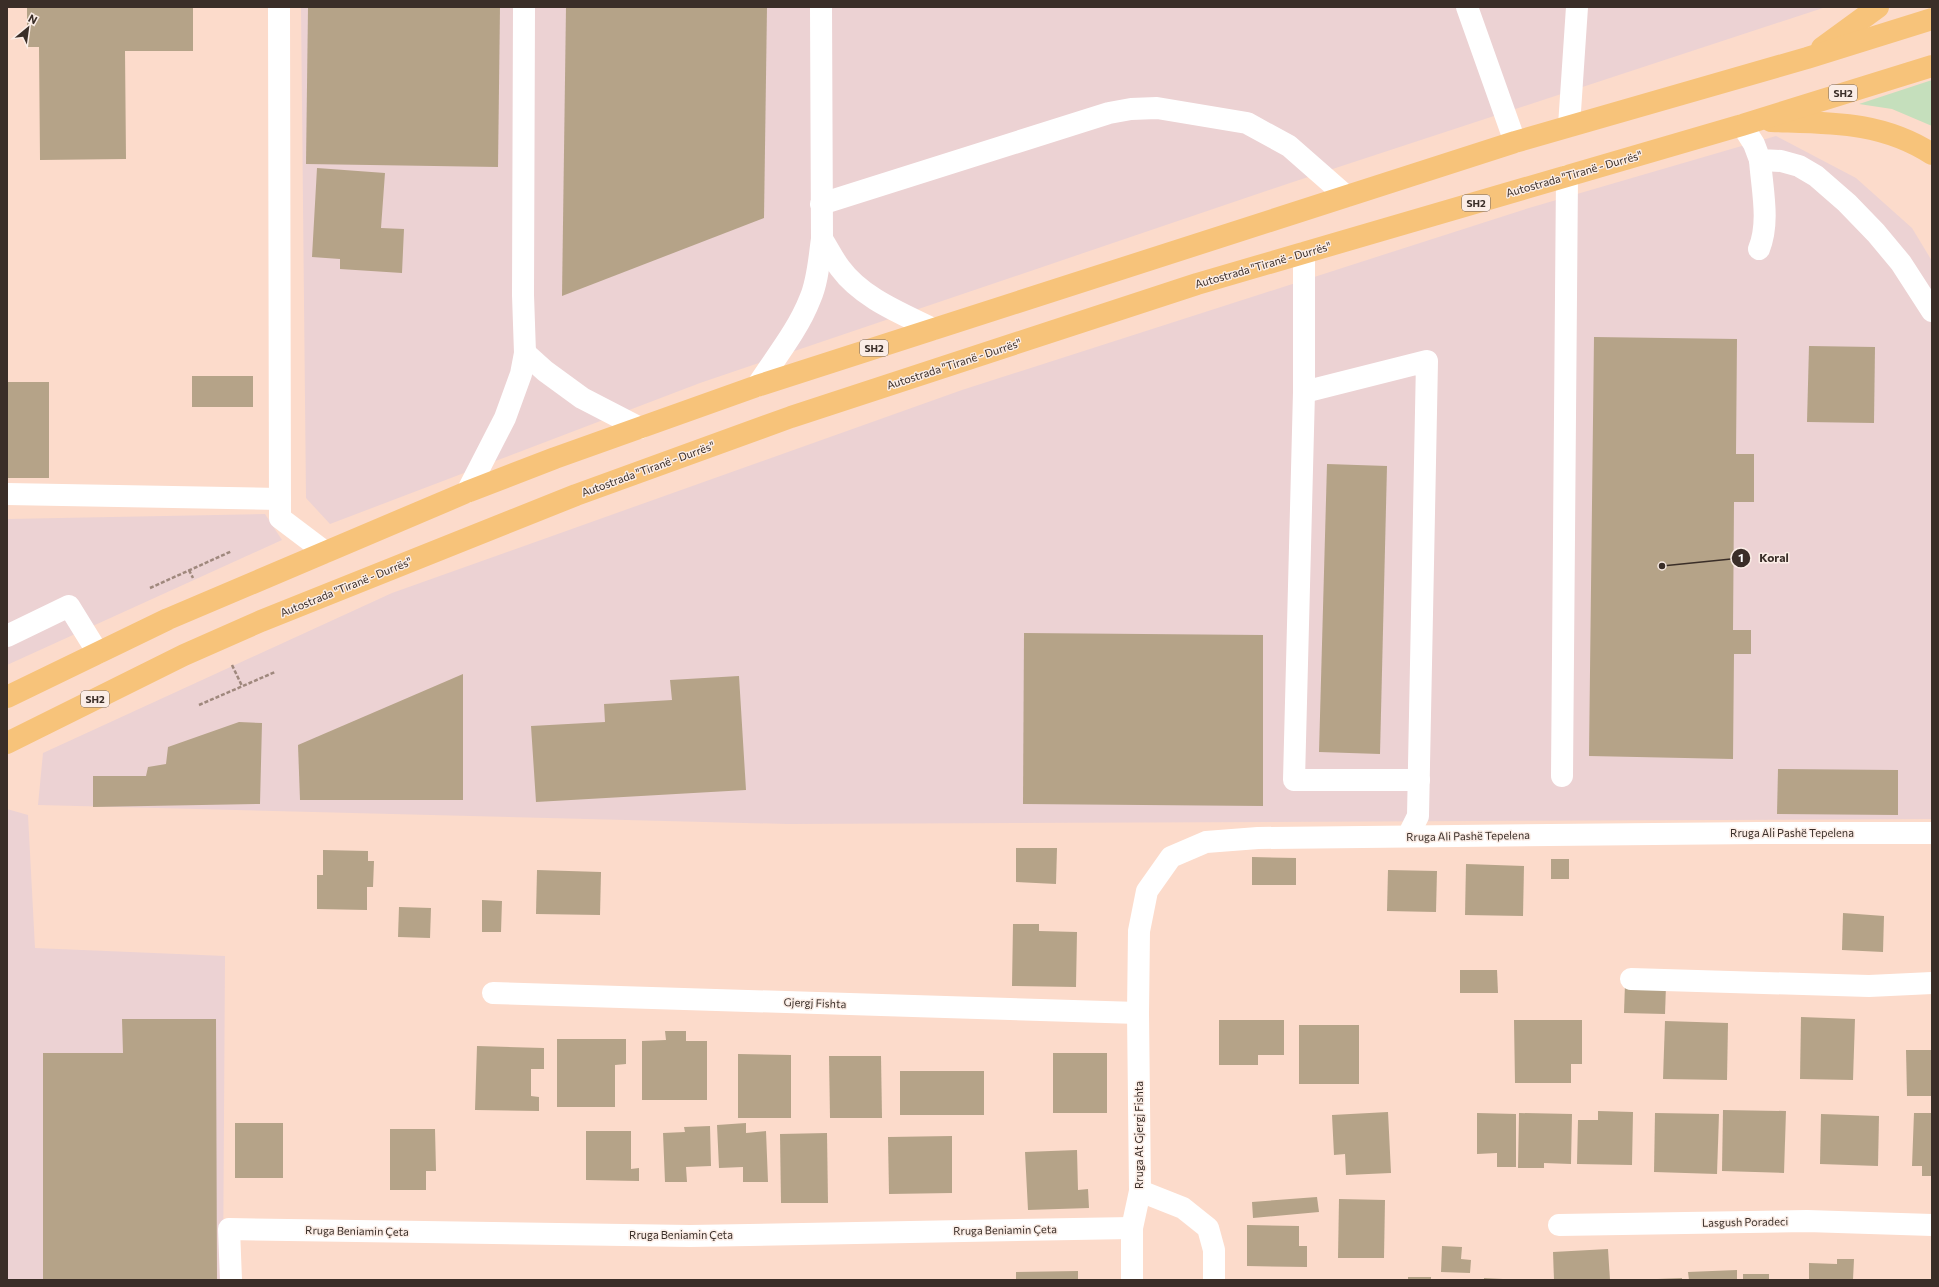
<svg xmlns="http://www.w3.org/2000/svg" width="1939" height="1287" font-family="Commissioner,sans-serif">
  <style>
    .commercial { fill: #ecd2d3 }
    .green { fill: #c5dfbc }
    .building { fill: #b5a388 }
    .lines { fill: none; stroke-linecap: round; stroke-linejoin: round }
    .path { stroke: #9f887d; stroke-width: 2.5; stroke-dasharray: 4 2; stroke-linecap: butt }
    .minor { stroke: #fff; stroke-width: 22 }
    .highway { stroke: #f7c37a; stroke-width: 22 }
    .labels { text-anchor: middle; stroke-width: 3; stroke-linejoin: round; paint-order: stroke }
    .shield { fill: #fbede6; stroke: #746761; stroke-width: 1 }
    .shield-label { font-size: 10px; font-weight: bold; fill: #3a2e28 }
    .street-label { font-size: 11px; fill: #3a2e28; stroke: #fbede6 }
    .leader { fill: none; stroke: #3a2e28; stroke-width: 1.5 }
    .callout-dot { fill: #3a2e28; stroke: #fbede6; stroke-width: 1.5 }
    .mark-label { font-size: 12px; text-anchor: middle; font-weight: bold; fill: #fff }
    .callout-label { font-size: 12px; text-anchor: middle; font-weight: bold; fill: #3a2e28; stroke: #fbede6; stroke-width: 3; stroke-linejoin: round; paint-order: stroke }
  </style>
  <rect width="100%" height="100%" fill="#fcdbcb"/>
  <g class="commercial">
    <polygon points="301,7 1826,7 1293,182 700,383 330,524 306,498"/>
    <polygon points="1776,136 1856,178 1912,228 1932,261 1932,819 787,824 38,805 43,753 392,593 962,390 1529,208"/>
    <polygon points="265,514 282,540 7,665 7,519"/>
    <polygon points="7,809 28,815 35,948 225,956 223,1280 7,1280"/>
  </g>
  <polygon class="green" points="1932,80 1932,126 1892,109 1859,104"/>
  <g class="building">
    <polygon points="27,7 193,7 193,51 125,51 126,159 40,160 39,47 27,47"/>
    <polygon points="308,7 500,7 498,167 306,164"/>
    <polygon points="566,7 767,7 764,218 562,296"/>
    <polygon points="317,168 385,173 381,228 404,229 402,273 340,269 340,259 312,257"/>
    <polygon points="1594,337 1737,339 1736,454 1754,454 1754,502 1734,502 1733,630 1751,630 1751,654 1734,654 1733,759 1589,756"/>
    <polygon points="1809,346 1875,347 1874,423 1807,422"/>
    <rect x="192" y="376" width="61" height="31"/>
    <rect x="7" y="382" width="42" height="96"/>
    <polygon points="1327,464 1387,466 1380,754 1319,752"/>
    <polygon points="1024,633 1263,635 1263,806 1023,804"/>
    <polygon points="463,674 463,800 300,800 298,745"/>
    <polygon points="739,676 746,790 536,802 531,726 605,722 604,704 672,700 670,680"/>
    <polygon points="239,722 262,723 260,804 93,807 93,776 146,776 148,767 166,764 168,747"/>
    <polygon points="1778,769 1898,770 1898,815 1777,814"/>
    <polygon points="1016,848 1057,848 1056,884 1016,882"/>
    <polygon points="323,850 368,851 368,861 374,861 373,887 367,887 367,910 317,909 317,875 323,875"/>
    <polygon points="1252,857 1296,858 1296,885 1252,885"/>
    <rect x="1551" y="859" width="18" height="20"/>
    <polygon points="1466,864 1524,866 1523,916 1465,915"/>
    <polygon points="537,870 601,872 600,915 536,914"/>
    <polygon points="1388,870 1437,871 1436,912 1387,911"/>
    <polygon points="482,900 502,901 501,932 482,932"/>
    <polygon points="399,907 431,908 430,938 398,937"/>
    <polygon points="1843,913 1884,916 1883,952 1842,950"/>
    <polygon points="1013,924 1039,924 1039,931 1077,932 1076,987 1012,986"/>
    <polygon points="1460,970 1497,970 1498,993 1460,993"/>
    <polygon points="1625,984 1666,985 1665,1014 1624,1013"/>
    <polygon points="1801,1017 1855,1019 1853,1080 1800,1079"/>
    <polygon points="122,1019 216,1019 217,1280 43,1280 43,1053 123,1053"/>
    <polygon points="1219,1020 1284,1020 1284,1055 1258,1055 1258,1065 1219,1065"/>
    <polygon points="1514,1020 1582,1020 1582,1064 1571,1064 1571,1083 1515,1083"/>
    <polygon points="1665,1021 1728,1023 1727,1080 1663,1079"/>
    <rect x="1299" y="1025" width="60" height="59"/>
    <polygon points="665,1031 686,1031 686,1041 707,1041 707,1100 642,1100 642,1041 666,1040"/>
    <polygon points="557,1039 626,1039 626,1064 615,1065 615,1107 557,1107"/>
    <polygon points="477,1046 544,1048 544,1069 531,1069 531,1096 539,1097 539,1111 475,1110"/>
    <polygon points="1906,1050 1932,1050 1932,1096 1907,1096"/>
    <rect x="1053" y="1053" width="54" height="60"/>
    <polygon points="738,1054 791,1055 791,1118 738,1118"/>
    <polygon points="829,1056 881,1056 882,1118 830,1118"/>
    <rect x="900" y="1071" width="84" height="44"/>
    <polygon points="1723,1110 1786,1111 1784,1173 1722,1171"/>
    <polygon points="1598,1111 1633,1112 1632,1165 1577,1164 1578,1120 1598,1120"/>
    <polygon points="1388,1112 1391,1173 1346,1175 1345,1154 1334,1155 1332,1115"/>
    <polygon points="1477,1113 1516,1114 1516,1167 1497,1167 1497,1153 1477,1154"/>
    <polygon points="1519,1113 1572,1114 1571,1164 1544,1163 1544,1168 1518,1168"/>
    <polygon points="1655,1113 1719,1114 1717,1174 1654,1172"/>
    <polygon points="1914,1113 1932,1113 1932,1176 1922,1176 1922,1166 1912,1166"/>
    <polygon points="1821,1114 1879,1116 1878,1166 1820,1164"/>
    <rect x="235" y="1123" width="48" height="55"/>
    <polygon points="746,1123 746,1133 766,1131 768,1182 743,1182 743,1167 719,1168 717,1125"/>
    <polygon points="710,1126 711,1166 686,1167 687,1182 665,1182 663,1133 685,1132 684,1127"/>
    <polygon points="390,1129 435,1129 436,1171 426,1171 426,1190 390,1190"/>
    <polygon points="586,1131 631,1131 631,1169 639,1168 639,1181 586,1180"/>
    <polygon points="827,1133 828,1203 781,1203 780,1134"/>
    <polygon points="952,1136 952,1193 889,1194 888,1137"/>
    <polygon points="1077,1150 1078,1190 1088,1189 1089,1208 1028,1210 1025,1152"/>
    <polygon points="1317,1197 1319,1212 1253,1218 1252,1202"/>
    <polygon points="1339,1199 1385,1200 1384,1258 1338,1258"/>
    <polygon points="1247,1225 1299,1226 1299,1246 1307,1246 1307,1267 1247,1266"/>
    <polygon points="1442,1246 1462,1247 1461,1259 1471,1260 1470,1273 1441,1272"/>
    <polygon points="1608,1249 1610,1280 1554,1280 1553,1252"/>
    <polygon points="1837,1259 1854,1259 1853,1280 1809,1280 1809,1263 1837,1264"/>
    <polygon points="1737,1270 1737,1280 1689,1280 1688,1272"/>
    <polygon points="1078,1271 1078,1280 1016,1280 1016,1272"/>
    <rect x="1743" y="1274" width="26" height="6"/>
    <rect x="1408" y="1277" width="23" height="3"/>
    <polygon points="1484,1278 1503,1279 1503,1280 1484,1280"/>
    <polygon points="1682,1278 1682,1280 1657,1280 1657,1279"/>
  </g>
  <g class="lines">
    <g class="path">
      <polyline points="189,570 193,578"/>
      <polyline points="150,588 232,551"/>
      <polyline points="232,665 242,686"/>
      <polyline points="199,705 275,672"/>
    </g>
    <g class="minor">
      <polyline points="279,7 280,518 325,552"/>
      <polyline points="1467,7 1515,142"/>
      <polyline points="1742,125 1754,144 1760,160 1781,161 1799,166 1816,176 1847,203 1876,233 1901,263 1932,311"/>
      <polyline points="1569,126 1577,7"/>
      <polyline points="821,204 1109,113 1131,109 1157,108 1247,123 1289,146 1346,196"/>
      <path d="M822 239C828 248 833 259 840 268 862 298 901 313 933 329"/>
      <path d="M1759 249C1770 222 1762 189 1760 160"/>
      <polyline points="1304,253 1304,392 1427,361 1418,816 1408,836"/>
      <polyline points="525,353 545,371 582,398 640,428"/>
      <path d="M757 386C775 358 798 330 810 299 818 281 819 259 822 239L821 7"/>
      <polyline points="1304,392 1294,780 1419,780"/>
      <polyline points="467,492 505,418 521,374 525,353 523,295 524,7"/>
      <polyline points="7,494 280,499"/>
      <polyline points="7,636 69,606 98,653"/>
      <polyline points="1562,776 1567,176"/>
      <polyline points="1631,979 1869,986 1932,983"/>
      <polyline points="493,993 1138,1013"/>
      <polyline points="1140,1191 1183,1208 1208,1228 1214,1250 1214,1280"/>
      <polyline points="1559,1225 1807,1221 1932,1225"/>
      <polyline points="231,1280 229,1229 690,1236 1132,1228"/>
      <polyline points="1132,1280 1132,1228 1140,1191 1138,1013 1139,931 1147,891 1171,857 1206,842 1258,838 1758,833 1932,833"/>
    </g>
    <g class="highway">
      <polyline points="1822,48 1878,7"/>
      <path d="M1771 121C1829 123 1881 121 1932 154"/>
      <polyline points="7,697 168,619 467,492 555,458 757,386 1515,142 1807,58 1932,19"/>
      <polyline points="7,743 184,655 261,621 576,495 791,417 1197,284 1742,125 1932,66"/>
    </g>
  </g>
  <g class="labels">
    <g class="shield">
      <rect x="1829" y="85" width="28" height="16" rx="3"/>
      <rect x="1462" y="195" width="28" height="16" rx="3"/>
      <rect x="860" y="340" width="28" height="16" rx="3"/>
      <rect x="81" y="691" width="28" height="16" rx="3"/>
    </g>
    <g class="shield-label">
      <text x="1843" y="97">SH2</text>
      <text x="1476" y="207">SH2</text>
      <text x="874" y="352">SH2</text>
      <text x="95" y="703">SH2</text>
    </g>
    <g class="street-label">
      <text transform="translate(1574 174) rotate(-16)" y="4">Autostrada "Tiranë - Durrës"</text>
      <text transform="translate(1263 265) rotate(-16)" y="4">Autostrada "Tiranë - Durrës"</text>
      <text transform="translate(954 364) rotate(-18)" y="4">Autostrada "Tiranë - Durrës"</text>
      <text transform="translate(648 469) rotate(-20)" y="4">Autostrada "Tiranë - Durrës"</text>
      <text transform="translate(346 587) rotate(-22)" y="4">Autostrada "Tiranë - Durrës"</text>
      <text x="1792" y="837">Rruga Ali Pashë Tepelena</text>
      <text transform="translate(1468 836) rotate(-1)" y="4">Rruga Ali Pashë Tepelena</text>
      <text transform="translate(815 1003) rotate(2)" y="4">Gjergj Fishta</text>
      <text transform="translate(1139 1135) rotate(-90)" y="4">Rruga At Gjergj Fishta</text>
      <text transform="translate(1745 1222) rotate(-1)" y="4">Lasgush Poradeci</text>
      <text transform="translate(1005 1230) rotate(-1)" y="4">Rruga Beniamin Çeta</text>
      <text transform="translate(357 1231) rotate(1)" y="4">Rruga Beniamin Çeta</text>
      <text x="681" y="1239">Rruga Beniamin Çeta</text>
    </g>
  </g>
  <path class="leader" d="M1662 566L1741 558"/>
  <g class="callout-dot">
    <circle cx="1662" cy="566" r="4"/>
    <circle cx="1741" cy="558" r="10"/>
  </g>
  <g class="mark-label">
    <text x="1741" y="562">1</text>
  </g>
  <g class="callout-label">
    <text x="1774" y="562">Koral</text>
  </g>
  <rect width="1939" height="1287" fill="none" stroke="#3a2e28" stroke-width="16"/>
  <g transform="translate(28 28) rotate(29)" stroke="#fbede6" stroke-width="3" paint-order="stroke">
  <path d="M0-3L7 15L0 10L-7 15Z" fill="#3a2e28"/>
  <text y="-6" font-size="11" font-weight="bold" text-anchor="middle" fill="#3a2e28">N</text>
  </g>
</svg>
